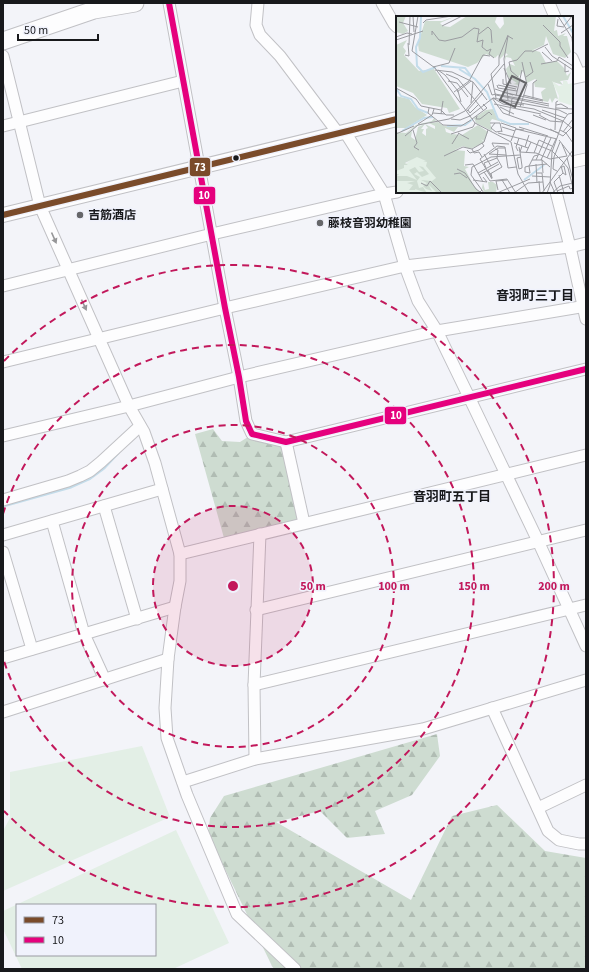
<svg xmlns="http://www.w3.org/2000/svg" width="589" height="972" font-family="'Source Sans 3','Noto Sans JP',sans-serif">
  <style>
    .grass { fill: #e3efe6; fill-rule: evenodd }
    .forest { fill: url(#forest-firs) }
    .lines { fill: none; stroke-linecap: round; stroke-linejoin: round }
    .stream { stroke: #c3dcea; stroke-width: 3 }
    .minor-casing { stroke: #c1c1c5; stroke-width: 13 }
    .tertiary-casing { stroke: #c1c1c5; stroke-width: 16 }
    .primary-casing { stroke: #c1c1c5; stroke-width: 19 }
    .minor { stroke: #fdfdfe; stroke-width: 11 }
    .tertiary { stroke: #fdfdfe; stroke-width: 14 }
    .primary { stroke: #fdfdfe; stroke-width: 17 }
    .bus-1-casing { stroke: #f0f2fc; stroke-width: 9 }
    .bus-2-casing { stroke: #f0f2fc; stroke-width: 9 }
    .bus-1 { stroke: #7a4b2a; stroke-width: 6 }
    .bus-2 { stroke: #e5007d; stroke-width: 6 }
    .oneway { fill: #969698 }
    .ring { fill: none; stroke: #c2185b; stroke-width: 2; stroke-dasharray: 7 5 }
    .bus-dot { fill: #18191c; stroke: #f0f2fc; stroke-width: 1.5 }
    .poi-dot { fill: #656669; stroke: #f0f2fc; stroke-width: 1.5 }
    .labels { text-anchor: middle; stroke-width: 3; stroke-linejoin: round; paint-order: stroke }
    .poi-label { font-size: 12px; font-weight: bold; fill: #18191c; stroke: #f0f2fc; text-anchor: start }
    .neighbourhood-label { font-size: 13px; font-weight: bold; fill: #18191c; stroke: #f0f2fc }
    .inset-river { fill: none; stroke: #c3dcea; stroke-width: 2 }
    .inset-road { fill: none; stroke: #9b9ca1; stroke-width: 1 }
    .view { fill: #656669; fill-opacity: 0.15; stroke: #656669; stroke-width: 2 }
    .inset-edge { fill: none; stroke: #18191c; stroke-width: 2 }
    .centre { fill: #c2185b; stroke: #f0f2fc; stroke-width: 2 }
    .ring-label { font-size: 12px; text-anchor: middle; font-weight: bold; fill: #c2185b; stroke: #f0f2fc; stroke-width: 3; stroke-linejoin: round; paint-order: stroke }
    .line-badge { stroke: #f0f2fc; stroke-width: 1.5 }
    .badge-label { font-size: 11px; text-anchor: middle; font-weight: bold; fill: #fff }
  </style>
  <defs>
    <pattern id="forest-firs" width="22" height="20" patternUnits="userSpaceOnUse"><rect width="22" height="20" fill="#cedcd1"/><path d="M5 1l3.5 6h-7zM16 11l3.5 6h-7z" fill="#b0bcb3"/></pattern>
  </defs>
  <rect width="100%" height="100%" fill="#f3f4f9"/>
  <g class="grass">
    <polygon points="142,746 170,817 3,891 3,831 10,818 10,772"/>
    <path d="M176 830 229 943 173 969H22L3 929V911ZM17 905H155V955H17Z"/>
  </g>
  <g class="forest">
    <polygon points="213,429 222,441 240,442 248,437 282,444 298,521 224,538 195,434"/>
    <polygon points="437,734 440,756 412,795 375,811 385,834 347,838 320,811 276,822 411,900 452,816 497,805 545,851 586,858 586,969 274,969 272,966 208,834 210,818 224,796"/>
  </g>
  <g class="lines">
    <polyline class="stream" points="3,506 71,487 89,479 104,468 118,453"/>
    <defs>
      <g id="minor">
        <polyline points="169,3 225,308 239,377 246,421 252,434 286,442 586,369"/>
        <polyline points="258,3 256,25 260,35 280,56 338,133"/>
        <polyline points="382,3 394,24 397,27"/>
        <polyline points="549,3 555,17"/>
        <polyline points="3,56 40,206 129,406 144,432 155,463 180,554 180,581 175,607 168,659 165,708 167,738 187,795 237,914 295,969"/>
        <polyline points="572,58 580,76"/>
        <polyline points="3,126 183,81"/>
        <polyline points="345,132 384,194 405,266 418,301 437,331 469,397 538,541 586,646"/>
        <polyline points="572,162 586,159"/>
        <polyline points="556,192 570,247 586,319"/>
        <polyline points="3,286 212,234 384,194 397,192"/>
        <polyline points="3,362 225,308 405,266 570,247 586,243"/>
        <polyline points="3,436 129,406 239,377 437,331 586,306"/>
        <polyline points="286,442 304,523"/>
        <polyline points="3,500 68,481 80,476 90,471 101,462 140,426"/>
        <polyline points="104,506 137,619"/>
        <polyline points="52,521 84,634 105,680"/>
        <polyline points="3,535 162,489"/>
        <polyline points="3,552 32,649"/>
        <polyline points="180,554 586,455"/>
        <polyline points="256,610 586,530"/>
        <polyline points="3,658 175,607"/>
        <polyline points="254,685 586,605"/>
        <polyline points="492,708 548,831 559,840 579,844 586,844"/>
        <polyline points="3,712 168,659"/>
        <polyline points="255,759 254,685 260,534"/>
        <polyline points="183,782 255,759 423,729 586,680"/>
        <polyline points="538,808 586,785"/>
      </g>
      <g id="tertiary">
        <polyline points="572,77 586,74"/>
        <polyline points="3,215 397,119"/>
      </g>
      <polyline id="primary" points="3,41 94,10 135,3"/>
    </defs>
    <use href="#minor" class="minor-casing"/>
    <use href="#tertiary" class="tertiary-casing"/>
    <use href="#primary" class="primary-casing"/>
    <use href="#minor" class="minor"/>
    <use href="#tertiary" class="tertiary"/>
    <use href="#primary" class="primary"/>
    <defs>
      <polyline id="bus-1" points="3,215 397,119"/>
      <polyline id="bus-2" points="169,3 225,308 239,377 246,421 252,434 286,442 586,369"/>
    </defs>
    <use href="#bus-1" class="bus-1-casing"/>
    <use href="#bus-2" class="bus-2-casing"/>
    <use href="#bus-1" class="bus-1"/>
    <use href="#bus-2" class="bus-2"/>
  </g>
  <defs><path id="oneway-solid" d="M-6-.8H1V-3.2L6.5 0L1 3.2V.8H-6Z"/></defs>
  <g class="oneway">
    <use href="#oneway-solid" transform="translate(54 238) rotate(66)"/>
    <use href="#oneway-solid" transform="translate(84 305) rotate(65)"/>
  </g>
  <circle cx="233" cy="586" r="80" fill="#c2185b" fill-opacity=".12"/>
  <g class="ring">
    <circle cx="233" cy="586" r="80"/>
    <circle cx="233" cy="586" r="161"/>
    <path d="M3 514A241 241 0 1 1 3 658"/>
    <path d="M4 361A321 321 0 1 1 4 811"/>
  </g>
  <circle class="bus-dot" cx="236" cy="158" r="3.5"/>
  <g class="poi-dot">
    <circle cx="80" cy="215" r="4"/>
    <circle cx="320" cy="223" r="4"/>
  </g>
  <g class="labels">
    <g class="poi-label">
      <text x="88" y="219">吉筋酒店</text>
      <text x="328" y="227">藤枝音羽幼稚園</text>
    </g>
    <g class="neighbourhood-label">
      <text x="535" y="300">音羽町三丁目</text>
      <text x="452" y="501">音羽町五丁目</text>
    </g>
  </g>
  <g transform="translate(396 16)">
    <rect width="177" height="177" fill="#f3f4f9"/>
    <path d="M20 140 32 145 47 177H0V155Z" fill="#e3efe6"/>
    <path d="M0 0H10L7 7 12 15 7 18 0 16ZM60 0 44 7 47 10 54 11 71 0H101L99 6 104 13 108 8 107 0H160L158 15 161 14 162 20 170 17 167 20H171L175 36 169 42 157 38 150 20 148 29 137 34 144 36 150 47 161 45 168 52 171 60 175 56 172 64 164 65 167 69 157 66 162 83 159 82 156 87 154 82 152 86 147 85 145 76 150 72 139 71 138 66 141 64 139 63 131 67 127 55 123 60V69L117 68 121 67 112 61 110 53 114 48 119 50 115 42 110 41 109 45V40L112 39 110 37 104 43 102 39 99 42 90 38 81 47 72 51 23 35 22 28 29 5H46ZM11 24 7 31 10 35 8 39 23 55 38 53 64 93 53 97 51 92 26 88 17 77 0 70V29ZM0 80 13 83 19 91 31 99 10 112H0ZM97 93 101 102 120 110 96 103 94 106 96 115 80 107 78 102 90 94ZM38 102 40 105 21 110 11 117 16 115 15 121 19 124 22 111 29 108 25 113H28L26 117 30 120V113L32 112 29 108 39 113V110L33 107 42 106 48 110 62 111 58 116 49 112 50 116 56 118 66 119 82 109 92 116 88 125 85 123 88 126 83 129 74 133 67 130 59 134 69 135 68 150 73 151 69 153 78 170 85 177H41L32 168 36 175 30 173 27 170 31 167 25 164 36 165 40 162 30 150 31 146 27 145H30L21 141 9 147 12 149H8V152L0 155V116L10 117 20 109 36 105ZM23 150 27 151 33 158 26 161 21 156 18 158 24 161 21 165 23 172 27 171 31 177 19 173 20 170 19 174H13L17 169 11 167 19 165H0V158H3L1 160H11L21 164 13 154 19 151 23 156 28 155ZM92 166H97L101 169 100 177H89L86 172 87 167 89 174 93 173Z" fill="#cedcd1"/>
    <path d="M156 65 163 70 167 69V65H171L172 68 177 67V90L162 85 163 80Z" fill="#e3efe6"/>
    <path class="inset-river" d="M167 0 177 17M25 1 24 22 20 31 21 50 27 56 40 51M45 50 69 52 76 61M63 53 79 63 91 76 102 103 114 108H133M0 72 5 80 15 83 22 93 32 97M51 110 69 109 77 103M6 115 28 102 37 101M128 164 148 149"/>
    <path class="inset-road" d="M17 0 18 16M22 0 16 35 39 52 79 107 115 126 122 158 133 177M162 0 176 22 177 31M162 3 161 10 168 11M3 6 22 11M27 7 30 4 56 0M147 9 164 26V30L172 42M46 10 66 0M168 10 176 0M165 17 177 9M83 18 92 11 95 14 96 27M36 19V15L43 24 49 25 66 21 78 12 83 13 81 26 87 24 86 31 91 35 95 33 93 38 98 42M0 21 11 17 16 18M0 24 27 15M13 29 14 0M149 31 156 40 177 54M136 36 152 28M146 36 156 45M9 39 13 40 12 27M145 48 161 45 163 41 177 50M169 48V56L173 55M37 51 53 47 59 32M108 52 115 68M39 54 56 56 77 66 91 84M42 54 49 59 62 75 65 86M50 58 62 63 87 94M122 61 115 55 113 46 121 44 129 35H136M130 61 137 56 134 46M107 63V68L121 71M52 65 61 67 72 81M92 68 96 79 100 78M101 69 102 72 121 75M102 69 120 73M0 72 20 83 25 90 45 94 50 99H58M99 73 117 79M58 76 73 65 87 39 94 40M61 76 75 65M106 76 147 85M99 78 153 88M100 79 153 90M127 79 147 84M120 80 126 54M96 82 107 97 163 117M97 82 163 94 171 98M100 82 95 58 103 49V41L112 19M137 83V67L141 64M112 84 108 43 112 20 117 23M75 87 77 66M115 87 128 89M98 88 145 98M160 89 165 88 172 92M104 91 118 98M124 91 131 69 126 46M33 92 32 97 47 109 65 110 75 104M160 92 177 93M72 94 74 97 82 89M146 94 169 102M71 95 87 77M37 97 49 98M45 98 47 85M113 99 116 83M137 99 150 104M143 99 154 105 167 106M74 100 97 82 107 88 138 93 167 105 172 98 177 97M81 100 80 103H84L93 96 96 99M55 103 64 104 74 100M76 103 91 92 87 88M94 107H104L106 116M99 107 95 112 100 116 106 115M105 107 120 112 115 125M22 108 36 99 38 93M106 111 119 115M123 111 152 120M154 113 167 120 177 110M17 114 21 127 18 131 23 134M128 114 120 113 161 123M159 114 160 86 162 85M164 114 170 117 177 127M167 116 177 103M62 117 73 123M102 117 130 124 156 135 167 146M0 118 18 110M55 118 77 111 79 107M9 120 22 109 53 103 69 95 108 48M163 124 177 142M118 127 132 132M56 128 63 117M166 128 171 140M98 131 96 127 113 128M123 131 124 136 140 137 154 143 171 140M129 131 133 119M76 133 88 126 92 114M71 134 74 137 83 134 88 130 86 127M122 135 120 131 123 122M130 137 135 126M138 137 143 124 156 130M88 138 95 150M93 138 110 139M93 138 102 132H109M142 139 138 140 133 150 134 157 129 156V151L133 150 151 148M48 140 67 131 76 133 78 137 83 136 86 141M125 141 121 142 123 153 126 152V150L124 136 126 130M151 142 160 123M171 142 177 164M145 143 154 151M136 144H140L150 121M140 144H146L147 157M145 144 155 122M167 146 172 152 177 172M140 148 141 167M69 149 77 148 87 166M166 151 168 150 170 159 167 157M90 152 88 147 101 142M61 153 69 157 80 173 84 176 86 174M92 154 96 162 95 157M161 155 157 153 158 141 164 126M88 156 94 165 111 163 120 177M82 157 102 146M141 157H146L148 175M58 158 64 157 71 162M94 158 106 151 101 142 102 134 99 133M83 159 103 148M163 159 168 177M136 160 154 161M96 163 84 143 101 130 109 131 112 152 120 151M77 164 91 166 87 161M106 164 114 177M143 165 144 177M154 166 159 177M25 167 31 170 34 165 46 177M102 174 100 165 111 164M161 175 173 170 174 173 177 172M88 177 75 159 76 151 95 141 124 139M101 177 134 163M118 177 132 167 147 166M146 177 177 134M151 177 154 169 156 136 167 105 177 113M156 177 164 170 177 167M162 177 158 166 167 157 165 150"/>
    <path class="view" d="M116 60 130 67 119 91 104 84Z"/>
    <rect width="177" height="177" class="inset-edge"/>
  </g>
  <circle cx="233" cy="586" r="6" class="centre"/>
  <g class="ring-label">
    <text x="313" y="590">50 m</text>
    <text x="394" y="590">100 m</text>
    <text x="474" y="590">150 m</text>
    <text x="554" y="590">200 m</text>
  </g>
  <g class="line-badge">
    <rect x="189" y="157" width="22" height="20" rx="4" fill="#7a4b2a"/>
    <rect x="193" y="186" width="23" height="19" rx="4" fill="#e5007d"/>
    <rect x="384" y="406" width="23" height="19" rx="4" fill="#e5007d"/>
  </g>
  <g class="badge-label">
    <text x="200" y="171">73</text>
    <text x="204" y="199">10</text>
    <text x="396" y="419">10</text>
  </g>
  <rect width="589" height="972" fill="none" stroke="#18191c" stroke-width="8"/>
  <rect x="16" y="904" width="140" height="52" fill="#f0f2fc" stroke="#9a9ba2"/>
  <rect x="24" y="917" width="20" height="6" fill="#7a4b2a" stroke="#9a9ba2"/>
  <text x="52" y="924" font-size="12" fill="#18191c">73</text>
  <rect x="24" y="937" width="20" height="6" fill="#e5007d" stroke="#9a9ba2"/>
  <text x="52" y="944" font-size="12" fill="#18191c">10</text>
  <path d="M18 34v6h80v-6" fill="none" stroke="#18191c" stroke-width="2"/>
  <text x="24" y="34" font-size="12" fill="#18191c" stroke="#f0f2fc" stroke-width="3" paint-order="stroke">50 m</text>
</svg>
